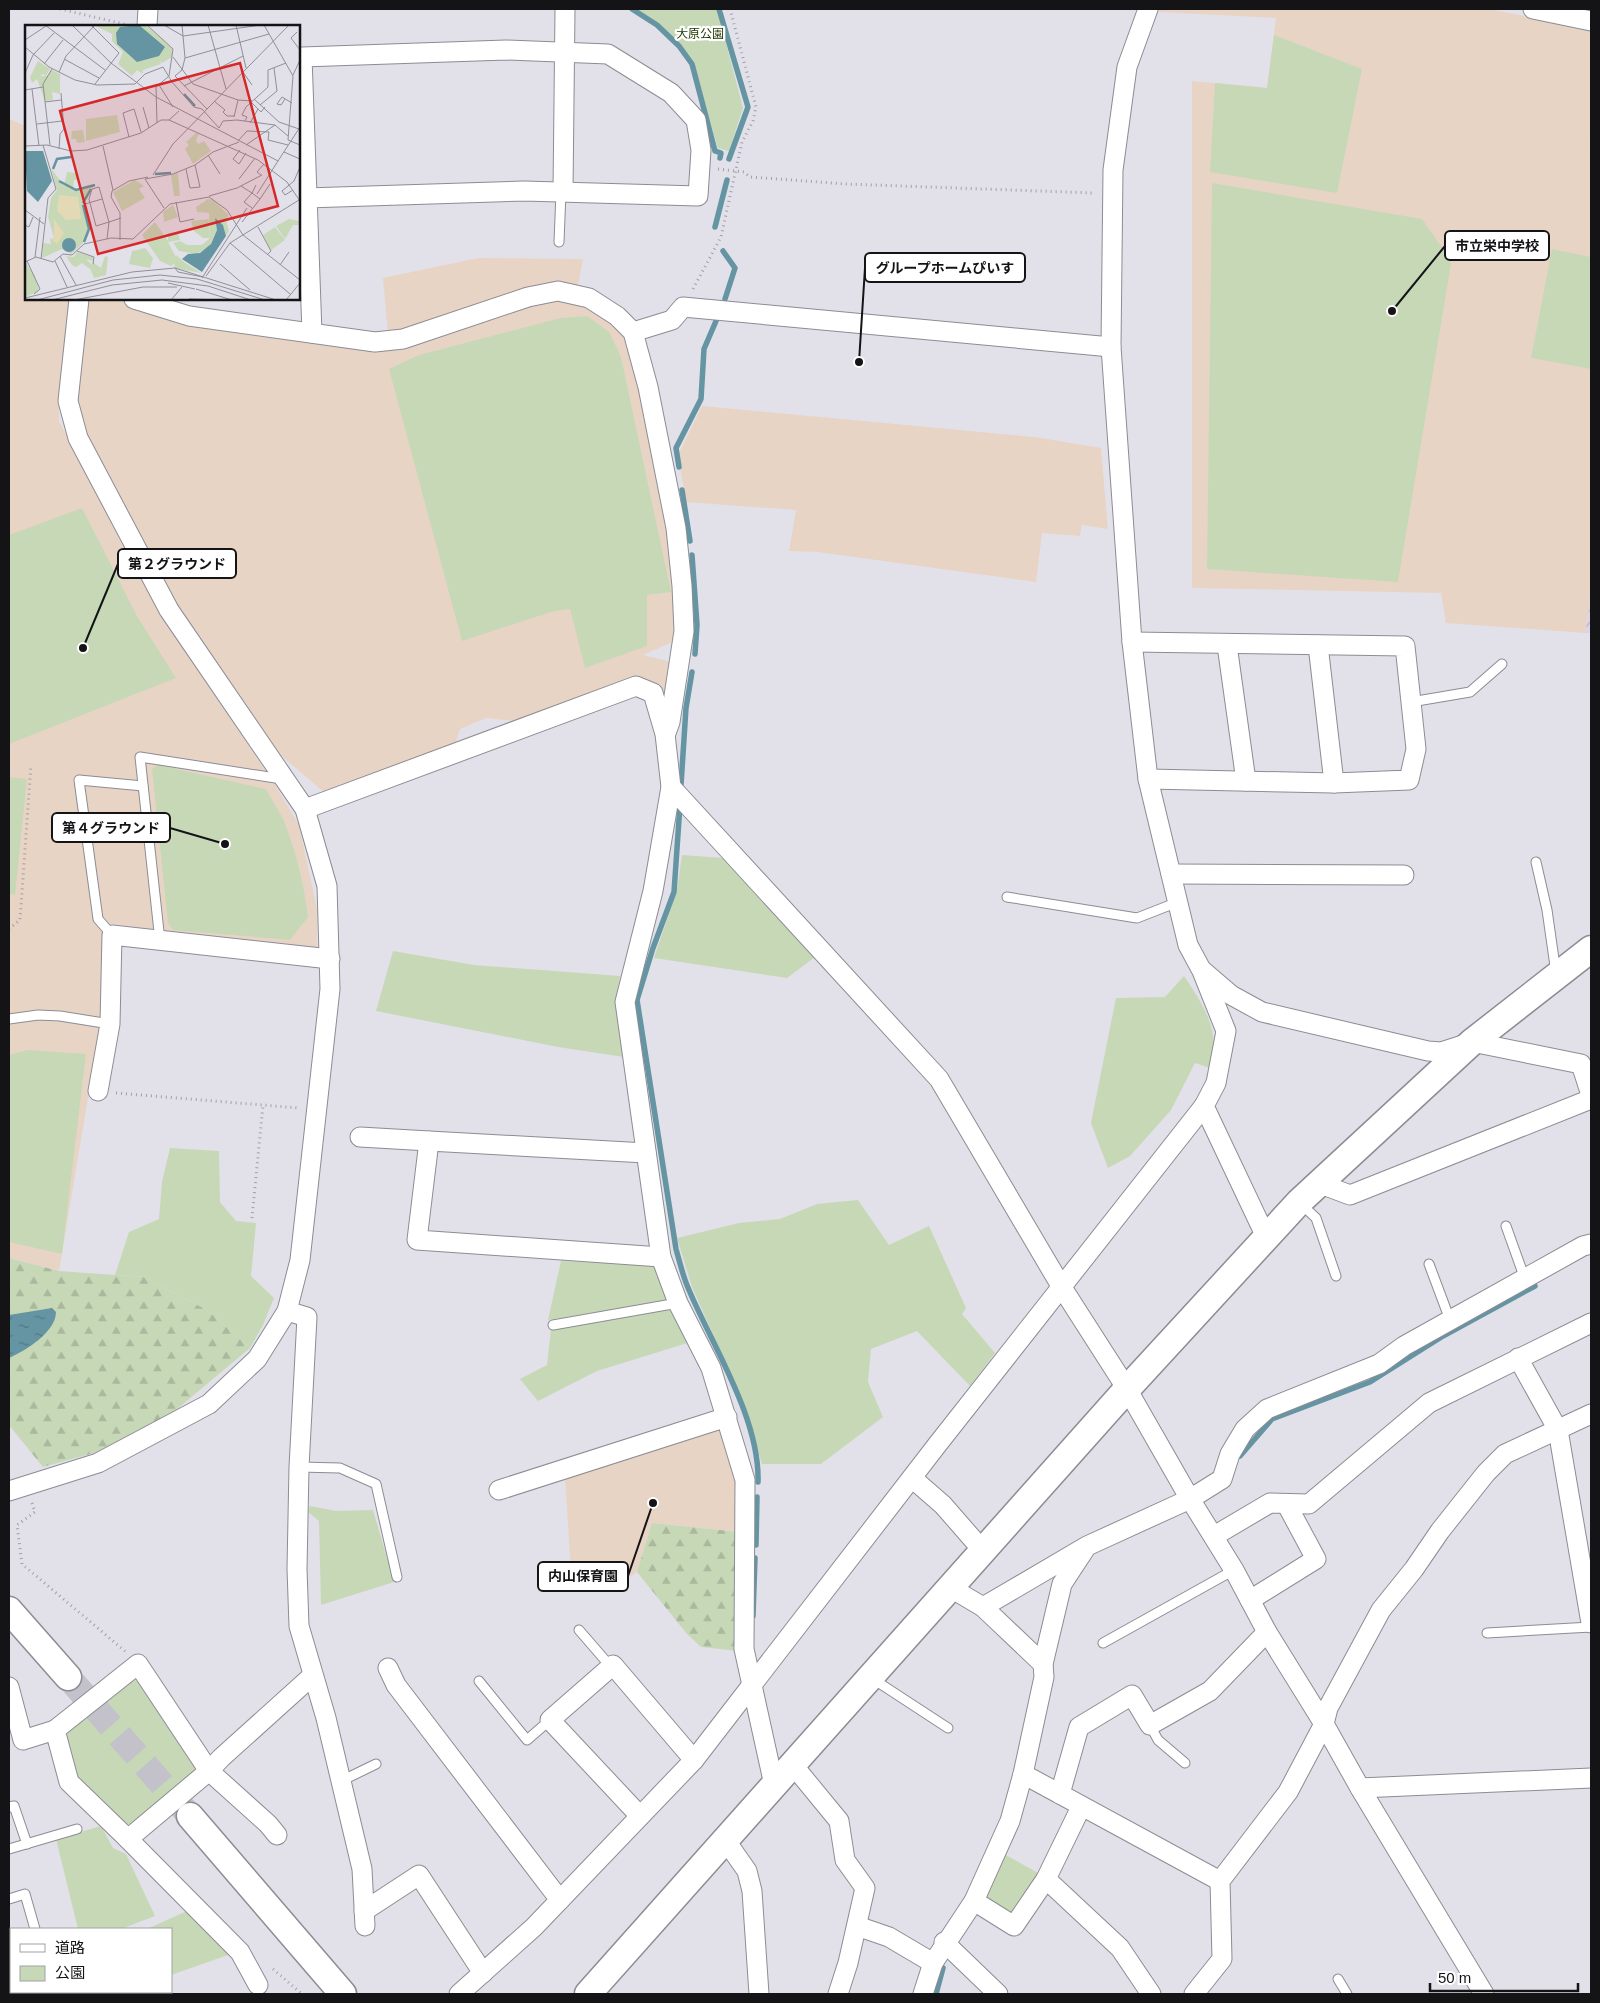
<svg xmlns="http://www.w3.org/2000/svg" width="1600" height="2003" font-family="Helvetica,'Noto Sans JP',sans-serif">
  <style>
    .industrial { fill: url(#industrial-furrows) }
    .education { fill: #e8d4c5 }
    .green { fill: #c7d8b7 }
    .forest { fill: url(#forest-firs) }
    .water { fill: url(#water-ripples) }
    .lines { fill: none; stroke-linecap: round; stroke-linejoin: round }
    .stream { stroke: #6595a2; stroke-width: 5.5 }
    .secondary-tunnel { stroke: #c3c2ca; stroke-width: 26; stroke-dasharray: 26 13; stroke-linecap: butt }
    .lane-casing { stroke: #8c8c94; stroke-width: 11 }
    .street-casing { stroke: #8c8c94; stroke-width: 21 }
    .secondary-casing { stroke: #8c8c94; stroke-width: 29 }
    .path { stroke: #a09fa6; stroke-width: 3; stroke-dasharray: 1 4; stroke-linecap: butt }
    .lane { stroke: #fff; stroke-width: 9 }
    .street { stroke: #fff; stroke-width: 19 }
    .secondary { stroke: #fff; stroke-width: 26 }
    .labels { text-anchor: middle; stroke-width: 4.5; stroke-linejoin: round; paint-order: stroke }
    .park-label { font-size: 12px; fill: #233a00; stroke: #fff }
    .inset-river { fill: none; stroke: #6595a2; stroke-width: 2.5 }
    .inset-road { fill: none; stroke: #908f96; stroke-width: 1 }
    .view { fill: #d62828; fill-opacity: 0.15; stroke: #d62828; stroke-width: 2.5 }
    .inset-edge { fill: none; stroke: #141417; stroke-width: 2.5 }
    .leader { fill: none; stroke: #141417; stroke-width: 2 }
    .callout-dot { fill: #141417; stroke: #fff; stroke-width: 2 }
    .callout { fill: #fff; stroke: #141417; stroke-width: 2 }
    .callout-label { font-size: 14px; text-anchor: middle; font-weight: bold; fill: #141417 }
  </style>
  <defs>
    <pattern id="industrial-furrows" width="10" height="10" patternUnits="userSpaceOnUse" patternTransform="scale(1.25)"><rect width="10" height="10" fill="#ded4e8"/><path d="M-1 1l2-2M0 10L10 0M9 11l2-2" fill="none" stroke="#beb5c6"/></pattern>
    <pattern id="forest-firs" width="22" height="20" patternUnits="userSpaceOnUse" patternTransform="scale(1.25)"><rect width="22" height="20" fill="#c7d8b7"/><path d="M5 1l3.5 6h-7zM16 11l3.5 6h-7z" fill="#aab89d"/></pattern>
    <pattern id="water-ripples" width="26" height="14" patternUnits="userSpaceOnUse" patternTransform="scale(1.25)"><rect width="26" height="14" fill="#6595a2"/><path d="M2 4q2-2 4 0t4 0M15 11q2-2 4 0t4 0" fill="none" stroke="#527883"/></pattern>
  </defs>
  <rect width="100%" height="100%" fill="#e2e1ea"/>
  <polygon class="industrial" points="1591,594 1591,633 1585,633"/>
  <g class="education">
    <polygon points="1160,9 1489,9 1591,29 1591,137 1589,145 1591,146 1591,594 1585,633 1446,623 1441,593 1192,588 1192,81 1267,88 1276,18 1158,12"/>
    <polygon points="9,119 26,126 26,299 72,299 59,386 59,421 131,562 169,627 275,785 299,825 317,909 317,951 105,923 99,1032 59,1271 9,1258"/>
    <polygon points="478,258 583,259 577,291 388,334 383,278"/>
    <polygon points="86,299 122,299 372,348 539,301 561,299 594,308 628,338 632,349 673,551 677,640 643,655 676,663 667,722 661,685 635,677 515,721 486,718 460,729 456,742 451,749 325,793 271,747 162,586 77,417 76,378"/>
    <polygon points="702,406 1035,437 1101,448 1108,529 1082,525 1080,536 1042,533 1036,582 818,552 789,551 796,510 686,502 678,455"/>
    <polygon points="714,1426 728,1432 739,1484 739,1532 652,1523 637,1572 624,1581 611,1565 572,1589 565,1476"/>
  </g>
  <g class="green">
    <polygon points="633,9 717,9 743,108 729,151 718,148 692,64 679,45 657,25"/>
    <polygon points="1274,35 1362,69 1337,193 1210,172 1215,83 1267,88"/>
    <polygon points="1212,183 1422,219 1446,253 1451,264 1398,582 1207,569"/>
    <polygon points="1552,249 1591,257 1591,369 1531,358"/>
    <polygon points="587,316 609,332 621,357 671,592 647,595 647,646 585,668 570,609 554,611 462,641 389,369 419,355 561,318"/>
    <polygon points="82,508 138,618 176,678 9,744 9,535"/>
    <path d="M158 765 266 789C271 799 278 809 283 819 296 850 304 884 308 917L290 940 173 930 168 923 152 769Z"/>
    <polygon points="9,777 27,779 15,895 9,894"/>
    <polygon points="682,855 724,858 815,957 787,978 654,958 677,890"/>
    <polygon points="393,951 474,965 620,976 615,1003 624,1057 558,1047 376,1011"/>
    <path d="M1184 976C1204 1006 1222 1033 1210 1068L1195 1063 1171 1110 1130 1156 1108 1168 1091 1123 1116 998 1165 997Z"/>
    <polygon points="28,1050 86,1054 62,1254 9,1242 9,1055"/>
    <polygon points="170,1148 219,1151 220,1202 236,1221 256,1223 251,1276 274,1298 263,1325 250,1348 207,1310 144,1277 115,1275 129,1232 159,1219 162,1182"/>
    <polygon points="858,1200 889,1245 929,1226 966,1308 962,1314 995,1353 970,1386 917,1331 871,1349 868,1382 883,1417 821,1464 762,1464 743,1402 692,1287 677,1238 739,1223 780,1219 817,1204"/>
    <polygon points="561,1261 653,1265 670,1294 665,1301 548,1320"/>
    <polygon points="669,1309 675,1310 694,1341 597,1371 538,1401 520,1379 547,1365 551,1329"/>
    <polygon points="310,1506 336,1511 373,1510 394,1582 321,1605 319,1521 308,1512"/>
    <polygon points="130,1679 141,1682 196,1765 195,1772 133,1824 122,1824 76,1777 66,1734"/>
    <polygon points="101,1826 113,1848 126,1854 155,1916 121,1929 78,1929 56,1839"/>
    <polygon points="1004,1854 1038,1873 1011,1915 985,1898"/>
    <polygon points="187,1911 231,1954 171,1975 171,1929 147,1929"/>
    <polygon points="52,1992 123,1992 116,1994 53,1994"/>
  </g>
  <g class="forest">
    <polygon points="9,1258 59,1271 144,1277 207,1310 250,1348 164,1420 97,1452 43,1467 9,1425 9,1358 12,1356 19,1315 9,1315"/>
    <polygon points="652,1523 739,1532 738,1651 701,1647 687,1634 637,1572"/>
  </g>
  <path class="water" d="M52 1308 56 1312C56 1332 25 1351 9 1358V1315Z"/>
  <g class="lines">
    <g class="stream">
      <polyline points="632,9 657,25 679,46 692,64 715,151 721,153 720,158"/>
      <polyline points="719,9 748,107 729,159"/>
      <polyline points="715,227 727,180"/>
      <polyline points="723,251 735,268 725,299"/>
      <polyline points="679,467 676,448 701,399 704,349 716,321"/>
      <polyline points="682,490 690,541"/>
      <polyline points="692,555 697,625 695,654"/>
      <polyline points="681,785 686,708 692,672"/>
      <path d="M680 805 674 892 653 948 637 1000 676 1249C680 1263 683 1277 689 1290 713 1347 760 1419 758 1482"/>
      <polyline points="1240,1456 1272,1419 1370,1382 1443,1336 1535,1286"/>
      <polyline points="756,1545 757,1497"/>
      <polyline points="753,1616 755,1558"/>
      <polyline points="936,1994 943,1968"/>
    </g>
    <polyline class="secondary-tunnel" points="68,1677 190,1816"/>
    <defs>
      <g id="lane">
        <polyline points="559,242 561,192"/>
        <polyline points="1411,702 1470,692 1502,664"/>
        <polyline points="1536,862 1547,910 1556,973"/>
        <polyline points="1007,897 1137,918 1178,902"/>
        <polyline points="112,935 98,919 79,780 143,786"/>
        <polyline points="160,941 140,757 282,779"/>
        <polyline points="9,1019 38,1015 60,1016 110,1024"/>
        <polyline points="1300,1203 1316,1218 1336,1276"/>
        <polyline points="1506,1226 1525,1279"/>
        <polyline points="1429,1264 1450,1320"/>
        <polyline points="553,1325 678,1303"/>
        <polyline points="299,1467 340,1468 376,1484 397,1577"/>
        <polyline points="579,1630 611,1667"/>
        <polyline points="1487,1633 1591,1627"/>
        <polyline points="1103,1643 1234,1570"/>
        <polyline points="873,1679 948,1728"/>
        <polyline points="479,1681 527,1740 550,1720"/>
        <polyline points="1150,1725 1158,1740 1185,1763"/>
        <polyline points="341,1781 376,1764"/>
        <polyline points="9,1807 14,1806 27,1844"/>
        <polyline points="9,1849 77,1829"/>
        <polyline points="9,1899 25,1894 35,1929"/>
        <polyline points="1338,1979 1347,1994"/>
      </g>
      <g id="street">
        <polyline points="1148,9 1127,67 1113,170 1111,347 1132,642 1148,779 1188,945 1202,971 1226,1031 1216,1083 1204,1106 1266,1237"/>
        <polyline points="1533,9 1591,21"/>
        <polyline points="147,26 148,9"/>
        <polyline points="563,192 565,9"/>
        <polyline points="299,194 306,198 524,191 698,196 701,150 696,120 671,93 608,54 506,50 302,57 312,333"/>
        <polyline points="134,299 189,316 375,342 403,339 528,297 558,291 589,298 617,316 633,332 648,387 676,528 682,586 684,631 670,722 666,733"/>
        <polyline points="633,332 672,320 683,307 1111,347"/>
        <polyline points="1132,642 1405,646 1416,749 1409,780 1334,783 1148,779"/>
        <polyline points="1227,645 1246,781"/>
        <polyline points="1318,645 1334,783"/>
        <polyline points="671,787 939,1079 1061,1286 1127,1389 1190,1499 1234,1570 1267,1632 1324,1724 1360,1788 1484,1994"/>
        <polyline points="305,809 636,686 653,693 665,734 671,787 653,891 625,1002 661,1257 678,1303 711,1368 745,1480 744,1649 774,1785"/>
        <polyline points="1171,874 1404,875"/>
        <polyline points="1203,971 1231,995 1262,1012 1428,1051 1441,1052 1472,1042 1581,1064 1591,1095"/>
        <polyline points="98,1091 110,1024 112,935 330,959"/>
        <polyline points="360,1137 429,1141"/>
        <polyline points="646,1153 429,1141 417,1240 661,1257"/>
        <polyline points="1318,1183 1350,1195 1591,1099"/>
        <polyline points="287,1311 307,1317 299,1467 297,1569 299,1626 326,1718 362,1869 365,1926"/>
        <polyline points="1518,1358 1558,1430 1591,1623"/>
        <polyline points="912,1478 943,1505 984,1552"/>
        <polyline points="499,1490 727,1417"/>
        <polyline points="9,1491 98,1463 209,1404 257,1359 287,1311 300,1260 330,989 327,886 305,809 169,610 78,438 68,401 79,299"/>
        <polyline points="1214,1536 1270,1503 1309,1504 1429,1403 1591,1323"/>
        <polyline points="1250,1600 1316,1559 1287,1505"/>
        <polyline points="983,1607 1087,1546 1190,1499 1222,1479 1230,1454 1245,1429 1267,1409 1379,1364 1404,1346 1583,1246 1591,1244"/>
        <polyline points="1043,1664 1062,1584 1085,1549"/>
        <polyline points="388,1668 396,1685 560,1900"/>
        <polyline points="9,1687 23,1740 55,1730 69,1782 128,1839"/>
        <polyline points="55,1730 138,1664 209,1771 221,1758 312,1676"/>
        <polyline points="793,1765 839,1821 845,1860 865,1888 848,1963 838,1994"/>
        <polyline points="1023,1774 1220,1881"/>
        <polyline points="1360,1788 1591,1778"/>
        <polyline points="1060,1794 1079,1727 1132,1695 1150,1725 1210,1691 1267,1632"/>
        <polyline points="640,1816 550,1720 613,1665 694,1760"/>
        <polyline points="726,1841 747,1871 752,1891 759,1994"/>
        <polyline points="1046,1879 1081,1807"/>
        <polyline points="974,1901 1014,1926 1046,1879 1120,1948 1151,1994"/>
        <polyline points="364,1911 419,1875 483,1973"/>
        <polyline points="857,1926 889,1937 933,1963"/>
        <polyline points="944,1942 998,1994"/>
        <polyline points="258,1985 240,1952 128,1839 209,1771 268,1824 277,1835"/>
        <polyline points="459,1994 534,1927 694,1760 937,1445 1204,1106"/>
        <polyline points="923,1994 933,1963 974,1901 1010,1821 1023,1774 1044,1677 1043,1664 983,1607 951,1588"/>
        <polyline points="1194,1994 1222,1959 1220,1881 1288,1792 1324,1724 1328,1708 1381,1610 1414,1569 1440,1531 1486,1473 1505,1454 1591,1414"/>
      </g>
      <g id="secondary">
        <polyline points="9,1610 68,1677"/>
        <polyline points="190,1816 343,1994"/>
        <polyline points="588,1994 1127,1389 1299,1202 1472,1042 1591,949"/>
      </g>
    </defs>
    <use href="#lane" class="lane-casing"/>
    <use href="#street" class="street-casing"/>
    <use href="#secondary" class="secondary-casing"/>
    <g class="path">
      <polyline points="60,9 128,25"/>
      <polyline points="718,169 744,172 750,177 846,184 1094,193"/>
      <polyline points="693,289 721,237 742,142 753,121 756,107 730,9"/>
      <polyline points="9,929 20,920 31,765"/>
      <polyline points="116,1093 299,1108"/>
      <polyline points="252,1218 263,1105"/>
      <polyline points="32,1503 35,1512 17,1525 22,1564 126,1652"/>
      <polyline points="273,1969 302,1994"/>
    </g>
    <use href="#lane" class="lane"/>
    <use href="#street" class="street"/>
    <use href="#secondary" class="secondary"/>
  </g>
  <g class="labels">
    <g class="park-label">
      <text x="700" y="38">大原公園</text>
    </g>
  </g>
  <g transform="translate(25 25)">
    <rect width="275" height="275" fill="#e2e1ea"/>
    <path d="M120 0 139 15 147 24V32L137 38 135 35 136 39 118 45V49L112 45 107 51 93 39 98 27 87 16V9L71 1ZM13 36 25 44 21 51 18 49 7 58 5 52ZM92 90 95 107 61 116V94ZM58 105 60 117 52 118 51 114H46L47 106ZM171 108 174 109 171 115 173 119 179 116 186 126 168 139 160 124 164 120 161 117ZM26 143 39 161 42 147 52 148 54 154 49 155 48 164 69 161 59 174 64 209 58 218 46 229 37 224 17 233 18 218 26 219 25 214 29 213 23 192 26 173 32 165ZM153 148 155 171H149L146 150ZM110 155 119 161 114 164 120 173 97 186 88 167ZM183 174 188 175 185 188 172 187 171 182ZM148 180 153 192 139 197 138 187ZM184 194 185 213H178L169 206 166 196ZM130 197 143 216V208L153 207 155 215 143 217 153 236 146 241 135 236 117 210ZM120 223 128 233 125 243 104 239 107 226ZM52 227 68 232V236L61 234 67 240 65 244 57 238 51 242 47 240 41 231 49 232ZM0 237 10 251 14 266 0 272Z" fill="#c7d8b7"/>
    <path d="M27 45 35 49V69L27 67 28 75 20 76 11 51H22ZM188 175 204 190 201 195 204 206 201 211 198 200 190 193 192 205 184 222 171 229 154 226 148 218 155 216 162 220H177L185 213 184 186ZM264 194 274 196 275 200H268L260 214 251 201ZM151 230 159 237 176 248 149 243ZM80 231 83 232 81 250 69 253 64 241 69 238 76 243Z" fill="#c7d8b7"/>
    <path d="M34 170 53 172 56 194 41 195 32 186ZM29 194 39 208 32 219 26 214H29Z" fill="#e3d9b4"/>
    <path d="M250 202 260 215 246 225 238 210Z" fill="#c7d8b7"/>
    <path d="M114 0 140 22 134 31 112 37 92 19 91 8 95 2ZM0 126H18L27 156 13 177 2 166ZM190 193 198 200 201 211 177 247 157 234 163 229 175 228 186 219 192 205ZM37 220a7 7 0 1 1 14 0a7 7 0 1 1-14 0Z" fill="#6595a2"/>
    <path class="inset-river" d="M159 69 170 81M28 144 32 134 46 132M130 149 146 148M34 156 51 165 70 160M58 178 66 164M58 180 64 204 59 217"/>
    <path class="inset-road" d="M20 0 80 45M47 0 86 38 131 72 253 136 275 102M66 0 94 28 70 59M122 0 148 24 144 51 131 62 132 98M139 0 158 11 236 0M157 0 160 33 244 9M183 0 201 64M211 0 221 43M239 0 268 51 263 115 275 120M272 7 266 13 275 25M0 15 21 1M0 22 24 42 50 55 72 60 110 59 120 49 138 42 147 57 169 82 177 84 194 103M148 32 168 59 213 75 227 76M160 33 157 45 150 51 182 84M39 34 74 53M19 39 38 15M34 47 41 31 70 0M218 47 227 60M0 48 8 30 29 8M268 50 275 35M134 60 148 82M159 61 218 31M7 64 14 121M0 65 18 62M229 74 254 97 274 104M260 74 256 80 252 79 257 72 267 78M189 76 200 85 198 87 202 91H209M20 77 36 75M226 77 236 87 240 82M235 80 252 66 249 43M118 82 124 103M0 84V100M209 92 213 75M144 95 233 135 262 157 275 176M220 96 222 92 217 90 221 82 243 62V45L261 38M225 98 233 84M12 99 37 96M194 103 198 96 212 95 250 100 263 111M104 112 98 88 109 84 116 107M213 116 222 106 244 107 243 115 263 120M25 120 18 59 27 44M221 120 250 100M0 121 22 120 46 126 62 125 116 108 136 95H144L154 86M78 121 88 165M34 124 35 109 39 104 36 68M215 125 208 134 214 139 221 128M259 127 275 134M183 130 195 149M161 144 165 163 175 162 170 140M128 150 148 119 264 0M236 150 232 147 239 139M214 154 230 133M231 160 227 168 235 174 245 159M216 161 227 168 219 177 227 183M268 165 260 170 257 166 269 156 275 142M232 169 253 136M184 171 212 163 237 150M151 177 155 197 169 194M60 179 77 174M139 183 120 154 148 149 170 140 188 127 214 117M0 185 19 199M217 197 235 174M0 200 4 202 8 192M233 202 246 226 242 230M82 214 84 197 74 162 67 164 64 174 71 201 84 197 96 193M95 215V188L86 172 87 166 104 156 123 152M205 218 265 269M52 226 69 232 68 239M35 231 51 260M10 232 15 192M16 234 23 173 31 164 18 120M2 236 15 264 9 269M30 236 42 262M0 237 11 232 28 237 38 229 47 230 59 219 86 213 108 214 145 179 184 172 202 185 218 210 275 255M195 239 225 265M255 240 264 227M150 243 153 247 178 252M181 251 205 218 274 175M177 253 222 183M143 258 170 264M171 264 207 275M0 273 107 247 150 243 251 275M164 274 200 275M12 275 88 255 135 250 172 254 240 275M27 275 87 260 137 255 183 261 226 275M49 275 118 262H152M146 275 157 262M261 275 275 258"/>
    <path class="view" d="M215 38 253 181 73 229 35 86Z"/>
    <rect width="275" height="275" class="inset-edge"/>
  </g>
  <path class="leader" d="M1392 311L1445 246M859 362L865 268M83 648L118 564M225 844L170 828M653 1503L628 1576"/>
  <g class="callout-dot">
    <circle cx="1392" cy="311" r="5"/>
    <circle cx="859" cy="362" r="5"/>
    <circle cx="83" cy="648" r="5"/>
    <circle cx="225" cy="844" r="5"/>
    <circle cx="653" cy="1503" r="5"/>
  </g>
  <g class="callout">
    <rect x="1445" y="231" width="104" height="29" rx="5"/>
    <rect x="865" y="253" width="160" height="29" rx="5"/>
    <rect x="118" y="549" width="118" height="29" rx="5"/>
    <rect x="52" y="813" width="118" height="29" rx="5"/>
    <rect x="538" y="1562" width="90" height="29" rx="5"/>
  </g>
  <g class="callout-label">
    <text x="1497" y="251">市立栄中学校</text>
    <text x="945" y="273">グループホームぴいす</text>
    <text x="177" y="569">第２グラウンド</text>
    <text x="111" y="833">第４グラウンド</text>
    <text x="583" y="1581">内山保育園</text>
  </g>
  <rect width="1600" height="2003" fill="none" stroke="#141417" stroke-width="20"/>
  <rect x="10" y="1928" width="162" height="65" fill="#ffffff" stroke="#a1a1a2"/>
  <rect x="20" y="1944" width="25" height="8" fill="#ffffff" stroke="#a1a1a2"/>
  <text x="55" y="1953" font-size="15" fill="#141417">道路</text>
  <rect x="20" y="1966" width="25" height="15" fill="#c7d8b7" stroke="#a1a1a2"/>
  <text x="55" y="1978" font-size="15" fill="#141417">公園</text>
  <path d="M1430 1983v8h148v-8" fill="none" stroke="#141417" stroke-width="2.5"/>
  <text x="1438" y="1983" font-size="15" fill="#141417" stroke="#ffffff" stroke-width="4" paint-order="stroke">50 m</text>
</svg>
